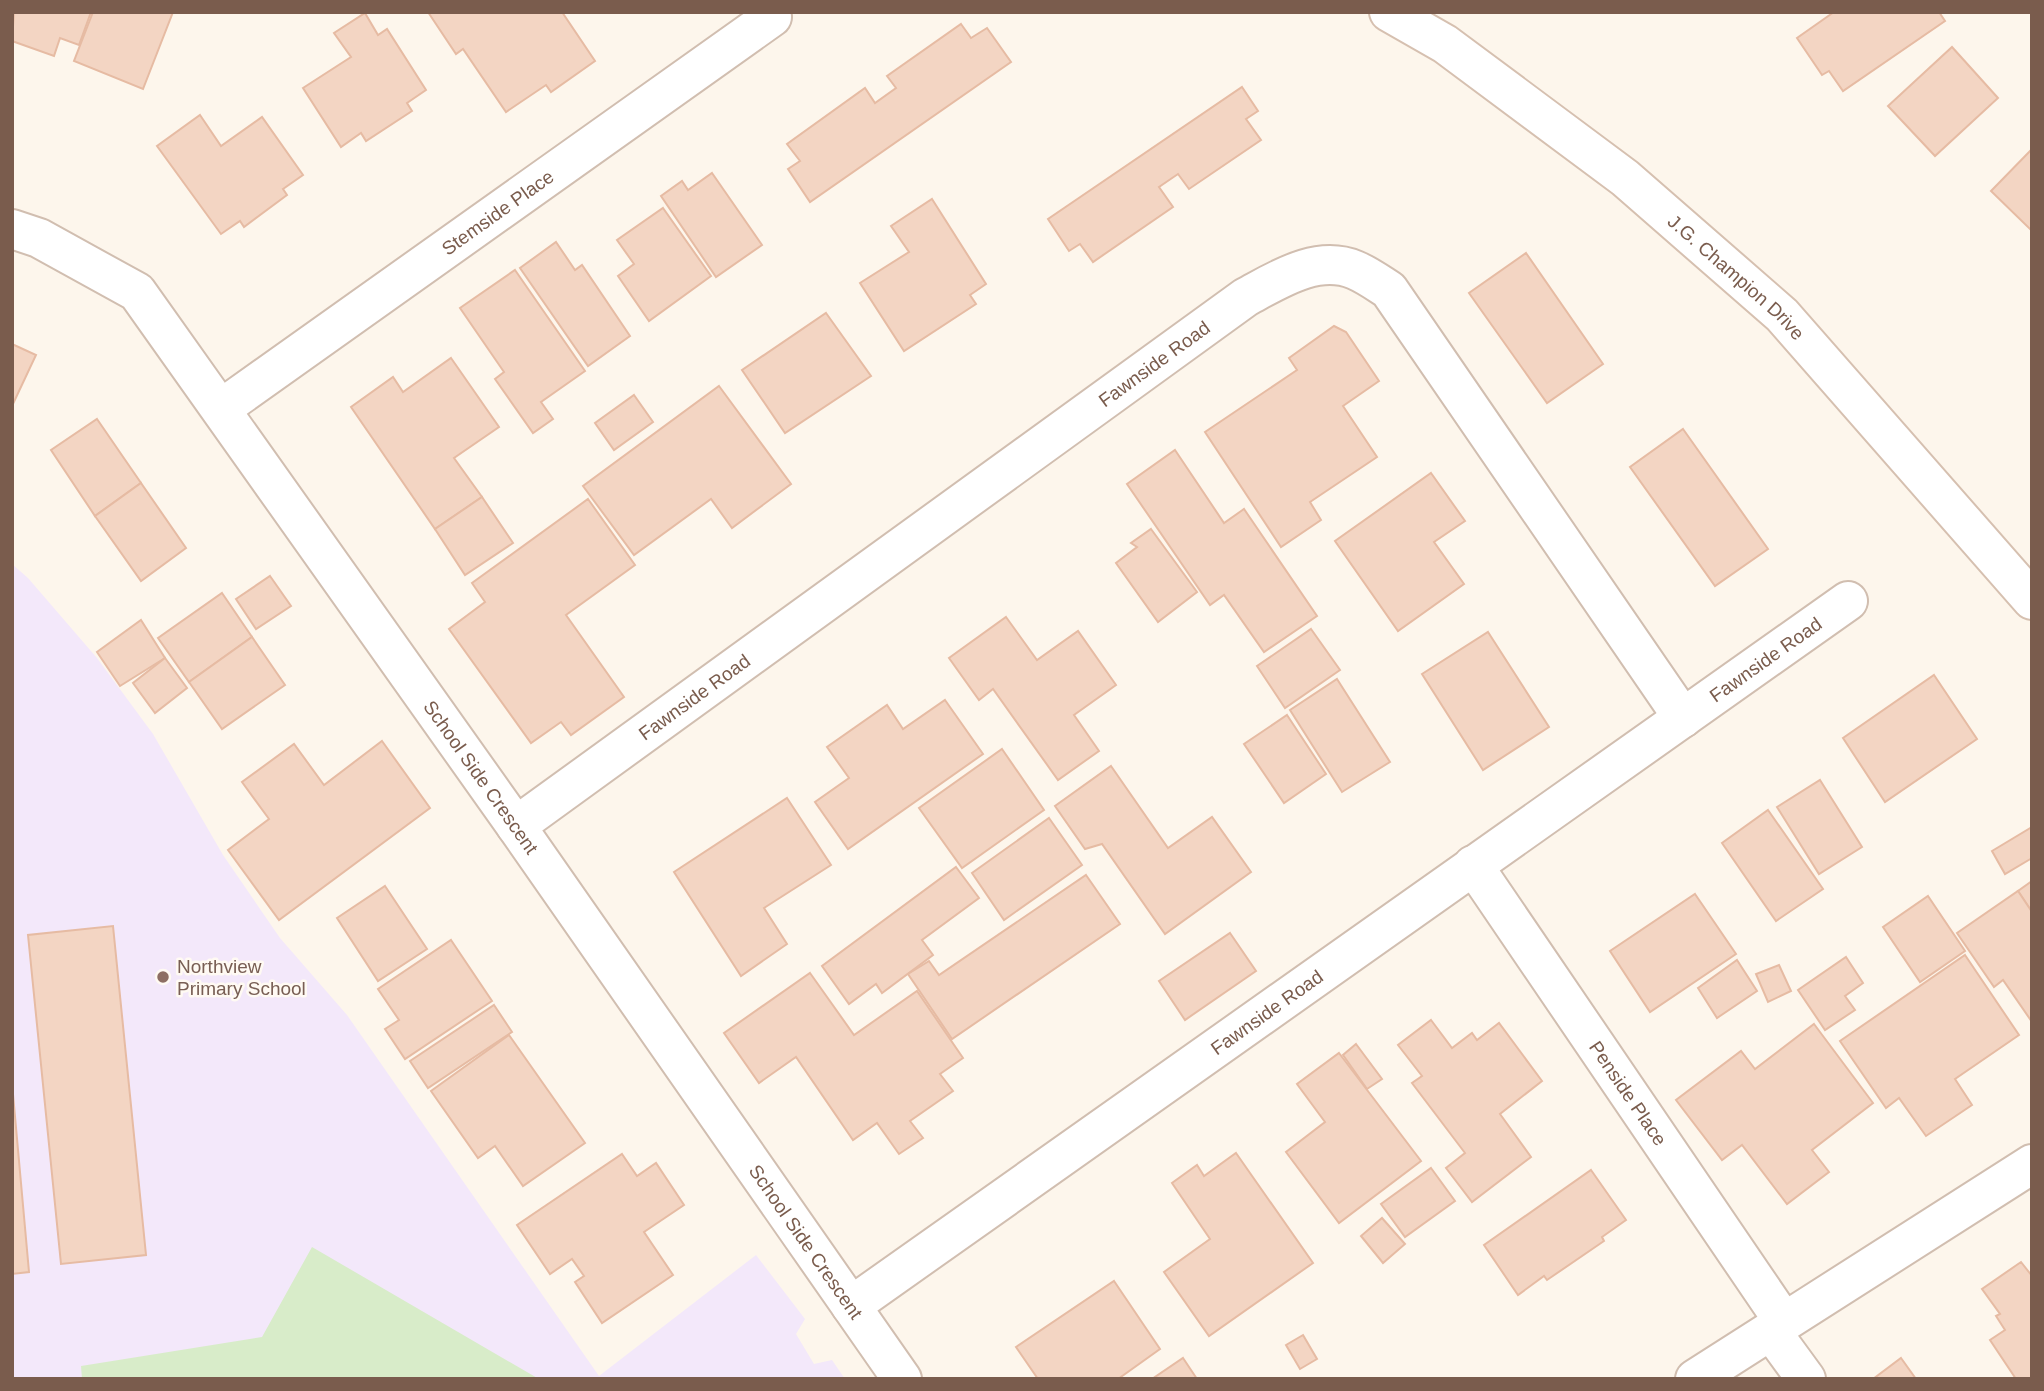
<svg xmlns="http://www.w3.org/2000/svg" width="2044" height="1391" font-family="Arial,sans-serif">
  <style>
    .education { fill: #f3e8fa }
    .green { fill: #d8ecc9 }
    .building { fill: #f3d5c3; stroke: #e6bba3; stroke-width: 2 }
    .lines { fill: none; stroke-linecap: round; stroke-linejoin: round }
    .street-casing { stroke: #d1beb0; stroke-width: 42 }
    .secondary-casing { stroke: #d6c0b0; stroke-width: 42 }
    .street { stroke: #fff; stroke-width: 38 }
    .secondary { stroke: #fff; stroke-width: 38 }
    .education-dot { fill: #8d6e63; stroke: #fffaf3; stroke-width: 2.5 }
    .labels { text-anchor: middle; stroke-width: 5; stroke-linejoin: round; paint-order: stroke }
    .street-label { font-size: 19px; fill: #7a5c4d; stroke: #fffaf3 }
    .education-label { font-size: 19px; fill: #785e54; stroke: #fffaf3; text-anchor: start }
  </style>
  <rect width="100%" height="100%" fill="#fdf6ec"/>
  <polygon class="education" points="12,564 28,578 97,658 153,734 223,855 280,938 347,1015 599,1376 756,1255 805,1319 796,1334 814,1364 832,1360 845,1379 12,1379"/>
  <polygon class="green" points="312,1247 539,1379 82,1379 81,1366 262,1337"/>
  <g class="building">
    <polygon points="14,12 91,12 79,45 60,38 54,56 12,41"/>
    <polygon points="93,12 173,12 143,89 74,61"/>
    <polygon points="428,12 562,12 595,61 551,92 546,85 506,112 463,49 456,54"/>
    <polygon points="1834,12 1939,12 1945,21 1843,91 1829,71 1822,75 1797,38"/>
    <polygon points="365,13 378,35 387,29 426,90 407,103 412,111 366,141 361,133 341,147 303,88 351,57 334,33"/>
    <polygon points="961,24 971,38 987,28 1011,62 810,202 788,169 800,161 787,144 865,88 875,103 896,88 887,76"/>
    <polygon points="1952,47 1998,98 1935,156 1888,106"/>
    <polygon points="1242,87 1258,111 1246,119 1261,140 1189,189 1178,174 1159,187 1173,207 1093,262 1080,244 1069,251 1048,219"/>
    <polygon points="200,115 221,146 262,117 303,175 283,189 287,195 244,227 240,221 221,234 157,146"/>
    <polygon points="2032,149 2032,231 1991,191"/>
    <polygon points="712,173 762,245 716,277 661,196 682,181 688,190"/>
    <polygon points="932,199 986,284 970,295 976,304 904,351 860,283 909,252 891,226"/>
    <polygon points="663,208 711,276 649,321 618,276 634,264 617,240"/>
    <polygon points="556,242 575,270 582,265 630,336 588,366 520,268"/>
    <polygon points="1526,253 1603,364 1547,403 1469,293"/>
    <polygon points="515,270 585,371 541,402 553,419 533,433 495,379 504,372 460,308"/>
    <polygon points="826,313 871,376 785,433 742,370"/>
    <polygon points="1334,326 1346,332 1379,381 1343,406 1377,457 1310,502 1321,520 1281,547 1205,432 1297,370 1289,358"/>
    <polygon points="12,344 36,355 12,406"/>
    <polygon points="451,358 499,427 454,458 482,497 435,529 351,407 393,377 403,392"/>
    <polygon points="719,386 791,484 732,528 711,499 634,555 583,486"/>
    <polygon points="634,395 653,422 614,450 595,423"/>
    <polygon points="97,419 141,483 95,516 51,450"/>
    <polygon points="1683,429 1768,549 1715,586 1630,467"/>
    <polygon points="1175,450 1224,523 1244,509 1317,616 1264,652 1224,595 1210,605 1127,484"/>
    <polygon points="1431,473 1465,521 1434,542 1464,584 1398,631 1335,541"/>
    <polygon points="141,483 186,548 141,581 95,516"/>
    <polygon points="482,497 513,543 465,575 435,529"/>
    <polygon points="588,499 635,565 566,615 624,697 571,735 561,722 531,743 449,629 485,602 472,583"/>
    <polygon points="1151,529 1197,592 1158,622 1116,563 1137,547 1131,543"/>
    <polygon points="270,576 291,606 256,629 236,599"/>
    <polygon points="222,593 252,637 189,682 158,638"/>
    <polygon points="1006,617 1037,660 1078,631 1116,685 1074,715 1099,751 1058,780 993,689 979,700 949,658"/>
    <polygon points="141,620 165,658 120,686 97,652"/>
    <polygon points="1311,629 1340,670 1285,708 1257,666"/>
    <polygon points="1488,632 1549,727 1483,770 1422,674"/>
    <polygon points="252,637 285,685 222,729 189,682"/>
    <polygon points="165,658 187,688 155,713 133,683"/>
    <polygon points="1934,675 1977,739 1885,802 1843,738"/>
    <polygon points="1337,679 1390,762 1342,792 1290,710"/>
    <polygon points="945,700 983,754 848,849 815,802 849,778 827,747 887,705 903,729"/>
    <polygon points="1287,715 1326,774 1284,803 1244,744"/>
    <polygon points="382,741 430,808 279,920 228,850 269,819 242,782 294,744 324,785"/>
    <polygon points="1002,749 1044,810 962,868 919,808"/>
    <polygon points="1111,766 1168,848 1212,817 1251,872 1165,934 1102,844 1085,849 1055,806"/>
    <polygon points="1820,780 1862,847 1819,874 1777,807"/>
    <polygon points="787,798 831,865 764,908 787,944 741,976 674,872"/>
    <polygon points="1768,810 1823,889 1776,921 1722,843"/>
    <polygon points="1049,818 1082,865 1004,920 972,873"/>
    <polygon points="2032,827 2032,858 2005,874 1992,851"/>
    <polygon points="956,867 979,898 922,940 933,955 882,993 876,984 849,1004 822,966"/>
    <polygon points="1086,875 1120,924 952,1039 908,974 929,961 939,975"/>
    <polygon points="2032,881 2032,912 2018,891"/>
    <polygon points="385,886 427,949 378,981 337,918"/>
    <polygon points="2018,891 2032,912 2032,1022 2003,980 1994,987 1957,933"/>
    <polygon points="1695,894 1736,954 1650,1012 1610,951"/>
    <polygon points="1928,896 1965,951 1920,982 1883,927"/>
    <polygon points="113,926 146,1255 61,1264 28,935"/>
    <polygon points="1230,933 1256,971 1185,1020 1159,981"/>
    <polygon points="451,940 492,1001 405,1059 385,1029 399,1020 378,989"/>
    <polygon points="1965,955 2019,1035 1955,1079 1972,1105 1926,1136 1899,1098 1886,1108 1840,1041"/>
    <polygon points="1846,957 1863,983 1845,996 1855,1010 1825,1030 1798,990"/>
    <polygon points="1737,960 1757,991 1717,1018 1698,988"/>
    <polygon points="1779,965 1791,991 1768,1002 1756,974"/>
    <polygon points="810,973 854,1035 917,991 963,1058 940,1074 953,1091 910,1121 923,1138 899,1154 877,1123 853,1140 796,1057 759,1083 724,1033"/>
    <polygon points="494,1005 512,1032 428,1088 410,1061"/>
    <polygon points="1431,1020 1452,1048 1472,1033 1477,1040 1499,1023 1542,1081 1500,1114 1531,1157 1472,1202 1446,1168 1465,1153 1412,1083 1422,1076 1398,1045"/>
    <polygon points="1814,1024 1873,1103 1812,1150 1829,1172 1787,1204 1742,1145 1722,1160 1676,1100 1741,1051 1755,1069"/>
    <polygon points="509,1035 585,1143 523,1186 495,1146 478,1158 431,1091"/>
    <polygon points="1356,1044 1382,1079 1367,1089 1343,1055"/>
    <polygon points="1339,1053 1421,1161 1339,1223 1286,1152 1325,1122 1297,1084"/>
    <polygon points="12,1083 29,1272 12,1274"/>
    <polygon points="1236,1153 1313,1263 1209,1336 1164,1272 1210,1239 1172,1183 1197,1165 1204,1176"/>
    <polygon points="622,1154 637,1176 656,1163 684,1205 644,1232 673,1275 602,1323 575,1282 584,1276 572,1259 550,1274 517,1225"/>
    <polygon points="1431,1168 1455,1201 1405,1237 1381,1204"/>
    <polygon points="1591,1170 1626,1220 1602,1237 1604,1241 1547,1280 1544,1276 1518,1295 1484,1245"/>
    <polygon points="1382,1218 1405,1244 1383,1263 1361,1236"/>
    <polygon points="2021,1262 2032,1276 2032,1379 2016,1379 1990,1340 2005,1330 1996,1316 2000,1314 1982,1289"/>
    <polygon points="1114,1281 1160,1349 1118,1379 1038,1379 1016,1347"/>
    <polygon points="1303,1335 1317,1359 1300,1369 1286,1345"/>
    <polygon points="1183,1358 1197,1379 1152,1379"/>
    <polygon points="1901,1358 1916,1379 1873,1379"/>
  </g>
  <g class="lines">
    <defs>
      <g id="street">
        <path id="s1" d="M12 229 39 238 137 292 516 826 902 1379"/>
        <path id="s2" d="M222 408 772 17"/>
        <path id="s3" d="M516 826 1246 297C1278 280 1317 254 1355 270 1367 275 1378 283 1389 290L1683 718"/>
        <path id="s4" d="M1473 865 1784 1322"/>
        <path id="s5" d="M851 1306 1848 601"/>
        <polyline points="1771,1331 1806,1379"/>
        <polyline points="1695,1379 2032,1164"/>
      </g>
      <g id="secondary">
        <path id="s6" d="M1389 12 1445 44 1625 178 1782 315 2032 600"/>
      </g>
    </defs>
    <use href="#street" class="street-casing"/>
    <use href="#secondary" class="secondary-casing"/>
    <use href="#street" class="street"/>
    <use href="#secondary" class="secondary"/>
  </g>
  <circle class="education-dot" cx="163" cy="977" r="7"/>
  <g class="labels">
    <g class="street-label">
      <text dy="7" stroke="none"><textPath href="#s2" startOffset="338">Stemside Place</textPath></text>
      <text dy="7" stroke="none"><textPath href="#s6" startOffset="438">J.G. Champion Drive</textPath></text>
      <text dy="7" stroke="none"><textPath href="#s3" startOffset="788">Fawnside Road</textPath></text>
      <text dy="7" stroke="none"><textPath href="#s5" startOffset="1120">Fawnside Road</textPath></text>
      <text dy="7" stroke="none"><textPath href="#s3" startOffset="220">Fawnside Road</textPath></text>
      <text dy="7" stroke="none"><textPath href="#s1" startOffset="735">School Side Crescent</textPath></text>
      <text dy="7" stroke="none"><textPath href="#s5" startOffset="509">Fawnside Road</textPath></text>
      <text dy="7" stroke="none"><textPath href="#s4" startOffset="276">Penside Place</textPath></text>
      <text dy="7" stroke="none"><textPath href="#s1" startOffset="1302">School Side Crescent</textPath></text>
    </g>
    <g class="education-label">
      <text x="177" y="973">Northview<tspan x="177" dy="22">Primary School</tspan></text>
    </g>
  </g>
  <rect width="2044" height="1391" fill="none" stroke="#7a5c4d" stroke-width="28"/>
</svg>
